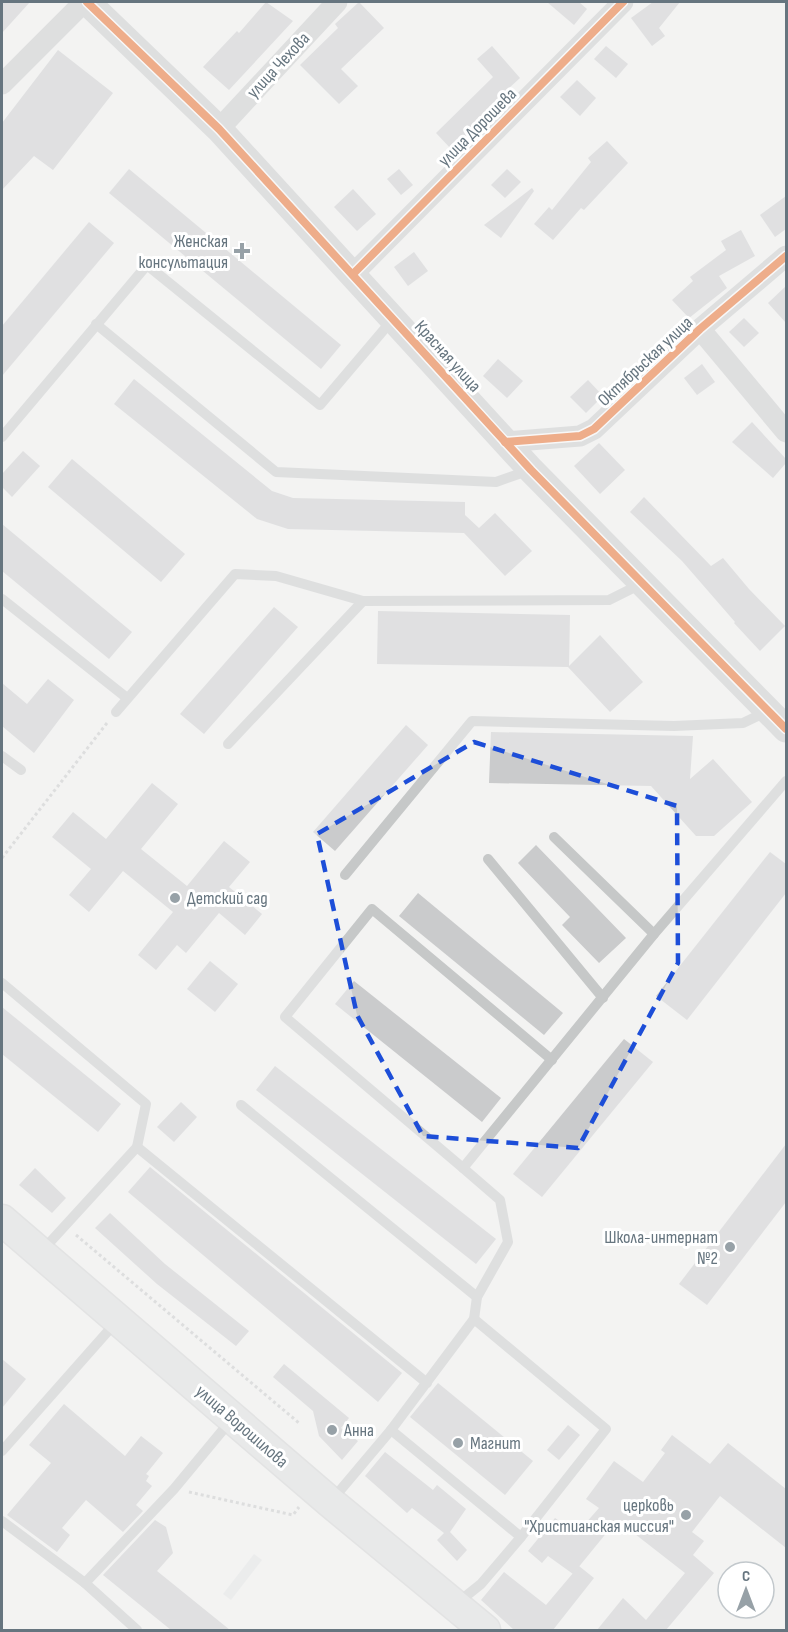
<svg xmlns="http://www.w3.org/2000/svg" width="788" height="1632" font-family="'Sofia Sans Condensed',sans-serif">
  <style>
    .built { fill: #e3e5e5 }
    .building { fill: #cacbcc }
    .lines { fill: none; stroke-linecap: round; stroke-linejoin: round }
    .secondary-casing { stroke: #cfd0d0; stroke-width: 33 }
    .path { stroke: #c4c5c6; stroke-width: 3; stroke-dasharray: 3 3; stroke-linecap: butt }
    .service { stroke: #c6c8c8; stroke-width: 10 }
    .minor { stroke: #c6c8c8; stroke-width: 21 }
    .tertiary { stroke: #c6c8c8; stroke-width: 27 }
    .secondary { stroke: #dcddde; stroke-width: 30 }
    .cycleway-casing { stroke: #fff; stroke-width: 11 }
    .cycleway { stroke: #e8590c; stroke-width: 8 }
    .marked { fill: none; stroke: #1d4ed8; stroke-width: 4.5; stroke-dasharray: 12 8; stroke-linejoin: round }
    .poi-dot { fill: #97a1a7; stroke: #fff; stroke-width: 2 }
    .labels { text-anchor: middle; stroke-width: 6; stroke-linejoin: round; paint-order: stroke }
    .street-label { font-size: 18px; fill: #66757f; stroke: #fff }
    .poi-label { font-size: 18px; fill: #66757f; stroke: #fff; text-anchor: end }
  </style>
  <rect width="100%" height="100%" fill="#f3f3f2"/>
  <polygon class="built" points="254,1554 262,1560 231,1600 223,1594"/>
  <g class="building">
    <polygon points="2,2 30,2 2,33"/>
    <polygon points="266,2 293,21 229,90 203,67 237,31 239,33"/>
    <polygon points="359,2 384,28 341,69 358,86 339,104 300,65 338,28 335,24"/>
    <polygon points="547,2 579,2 587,9 574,25"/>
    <polygon points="653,2 680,2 659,28 665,36 652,46 631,18"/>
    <polygon points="492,46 520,78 498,98 502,102 452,150 436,133 493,77 477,59"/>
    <polygon points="606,46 628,64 616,78 594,59"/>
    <polygon points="58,50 113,93 53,170 34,156 2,190 2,123"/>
    <polygon points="577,80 596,98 580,116 560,97"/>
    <polygon points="607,141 628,163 584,210 581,208 553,240 534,224 549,207 552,210 591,162 588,158"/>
    <polygon points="129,169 341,345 321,369 109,193"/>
    <polygon points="399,169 413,185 401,195 387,179"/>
    <polygon points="507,169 521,182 505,198 491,185"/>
    <polygon points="532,188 534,191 501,238 484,225"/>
    <polygon points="353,189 376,214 357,231 334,207"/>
    <polygon points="786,196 786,229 775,237 760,215"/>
    <polygon points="89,222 114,243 2,376 2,326"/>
    <polygon points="741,230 755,256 719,276 727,288 689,318 672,300 693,281 690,277 726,250 721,241"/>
    <polygon points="414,252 428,271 408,286 394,267"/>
    <polygon points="786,286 786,323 768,303"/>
    <polygon points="744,318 759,333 744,347 729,332"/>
    <polygon points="498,359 523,381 507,398 483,376"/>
    <polygon points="702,364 715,382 697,395 684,378"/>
    <polygon points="134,379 272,491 293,498 465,502 465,515 479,528 495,513 532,551 505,576 464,533 288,529 257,519 114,404"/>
    <polygon points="588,380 603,396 586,413 570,397"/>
    <polygon points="752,422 786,459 786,463 773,478 732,442"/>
    <polygon points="599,443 625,470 600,494 574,466"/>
    <polygon points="23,451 40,466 12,497 2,487 2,474"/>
    <polygon points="72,459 185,554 161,582 48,487"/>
    <polygon points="644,497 711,566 723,558 749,589 785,626 760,651 734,623 735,622 682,561 630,512"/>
    <polygon points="2,524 132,632 109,659 2,571"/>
    <polygon points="274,607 298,627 204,734 180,714"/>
    <polygon points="378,611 570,615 569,666 600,635 643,682 610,712 568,667 377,664"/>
    <polygon points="48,679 74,700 34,753 2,726 2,683 27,704"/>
    <polygon points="406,725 428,745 335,851 313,832"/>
    <polygon points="491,732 693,736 690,779 713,759 752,802 714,836 696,836 651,786 489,783"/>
    <polygon points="152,783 178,804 141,849 187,886 224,841 250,862 229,887 262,914 245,935 219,913 186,953 177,945 156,970 138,955 173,912 123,871 89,912 69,895 91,869 52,837 73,812 106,839"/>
    <polygon points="536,845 626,938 599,963 562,925 570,917 518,863"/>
    <polygon points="770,852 786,864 786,893 687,1020 656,996"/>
    <polygon points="418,893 563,1013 544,1035 399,916"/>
    <polygon points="210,961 238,984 215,1012 187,989"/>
    <polygon points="354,981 501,1098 482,1122 335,1004"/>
    <polygon points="2,1007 121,1104 98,1132 2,1054"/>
    <polygon points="624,1039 653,1062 542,1197 513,1174"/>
    <polygon points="275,1066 496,1239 476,1264 256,1090"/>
    <polygon points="181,1102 197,1117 174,1142 157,1127"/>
    <polygon points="786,1144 786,1202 707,1305 679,1284"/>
    <polygon points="150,1167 402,1373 378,1402 128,1192"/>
    <polygon points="35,1168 66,1198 52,1213 19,1185"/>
    <polygon points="110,1213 165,1264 249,1331 236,1346 157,1284 95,1228"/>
    <polygon points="2,1359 26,1379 2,1408"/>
    <polygon points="284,1364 349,1418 341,1428 358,1441 342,1460 319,1436 313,1411 273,1377"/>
    <polygon points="438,1383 533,1461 505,1495 410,1417"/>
    <polygon points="64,1404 125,1456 141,1436 163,1453 146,1474 149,1476 146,1481 152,1486 136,1505 143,1511 123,1532 86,1500 62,1528 70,1535 57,1552 7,1515 51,1463 29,1445"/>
    <polygon points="568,1425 580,1435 559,1460 547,1450"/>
    <polygon points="672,1435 710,1464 728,1443 786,1489 786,1548 720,1496 692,1532 704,1541 693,1555 714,1573 666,1630 597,1630 623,1598 646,1620 685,1573 617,1520 573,1574 548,1556 542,1563 528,1551 555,1518 577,1533 599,1508 586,1499 614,1461 643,1482 665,1453 661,1450"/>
    <polygon points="385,1452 433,1490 437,1485 466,1509 450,1532 467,1550 457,1561 437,1540 444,1533 412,1508 407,1513 365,1476"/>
    <polygon points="155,1520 166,1527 173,1553 157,1571 230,1630 171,1630 103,1575"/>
    <polygon points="579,1566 594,1578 553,1630 514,1630 481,1600 504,1572 546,1605"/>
  </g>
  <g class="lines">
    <defs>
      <polyline id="secondary" points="2,1220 330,1502 485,1630"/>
    </defs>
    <use href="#secondary" class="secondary-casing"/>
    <g class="path">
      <polyline points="2,858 107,723"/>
      <polyline points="76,1235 299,1423"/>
      <polyline points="189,1492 293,1515 299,1507"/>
    </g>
    <g class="service">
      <polyline points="96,324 276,472 496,482 530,470"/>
      <polyline points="2,437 147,265 320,405 393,319"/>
      <polyline points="2,599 127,698"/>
      <polyline points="116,712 235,574 276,576 363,601"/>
      <polyline points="228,744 363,601 609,600 641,584"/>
      <polyline points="2,756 21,770"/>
      <polyline points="554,837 654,934"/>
      <polyline points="488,859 603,998"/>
      <polyline points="345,875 472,721 674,726 743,723 768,711"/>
      <polyline points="2,983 146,1104 137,1147"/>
      <polyline points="241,1105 477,1297"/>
      <polyline points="463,1168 285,1017 372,909 552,1060"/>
      <polyline points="41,1252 137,1147 427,1383"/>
      <polyline points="474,1319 606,1429 521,1537"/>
      <polyline points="391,1430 521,1537 481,1584 456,1604"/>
      <polyline points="2,1451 117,1321"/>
      <polyline points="332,1500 391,1430 474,1319 477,1297 508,1242 500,1200 463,1168 654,934 786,781"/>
      <polyline points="2,1521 85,1583"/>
      <polyline points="137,1630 85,1583 174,1489 232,1419"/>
    </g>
    <g class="minor">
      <polyline points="2,84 84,2"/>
      <polyline points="219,129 337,2"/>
      <polyline points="353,274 623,2"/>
      <polyline points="700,329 786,432"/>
      <polyline points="505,442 580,436 594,429 700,329 786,256"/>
    </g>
    <polyline class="tertiary" points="87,2 219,129 531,470 786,729"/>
    <use href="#secondary" class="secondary"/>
    <defs>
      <g id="cycleway">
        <polyline points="87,2 219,129 531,470 786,729"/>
        <polyline points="353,274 623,2"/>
        <polyline points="505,442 580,436 594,429 700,329 786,256"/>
      </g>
    </defs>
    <use href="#cycleway" class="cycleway-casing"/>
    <use href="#cycleway" class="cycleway"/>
  </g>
  <path d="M0 0H788V1632H0ZM474 742 677 806 678 963 578 1148 423 1136 357 1015 317 834Z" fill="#f3f3f2" fill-opacity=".55" fill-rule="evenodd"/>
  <path class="marked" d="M474 742 677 806 678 963 578 1148 423 1136 357 1015 317 834Z"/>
  <g class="poi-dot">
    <path d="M239 242h6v6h6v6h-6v6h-6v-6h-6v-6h6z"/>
    <circle cx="175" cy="898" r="6"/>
    <circle cx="730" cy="1247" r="6"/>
    <circle cx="332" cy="1430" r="6"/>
    <circle cx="458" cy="1443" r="6"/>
    <circle cx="686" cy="1515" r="6"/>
  </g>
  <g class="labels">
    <g class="street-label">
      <text transform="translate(278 65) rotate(-47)" y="6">улица Чехова</text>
      <text transform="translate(477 127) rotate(-45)" y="6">улица Дорошева</text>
      <text transform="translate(448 356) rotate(48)" y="6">Красная улица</text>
      <text transform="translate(645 361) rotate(-43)" y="6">Октябрьская улица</text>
      <text transform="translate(242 1426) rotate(41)" y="6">улица Ворошилова</text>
    </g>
    <g class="poi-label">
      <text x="228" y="247">Женская<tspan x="228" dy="21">консультация</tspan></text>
      <text x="187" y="904" text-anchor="start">Детский сад</text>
      <text x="718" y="1243">Школа-интернат<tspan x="718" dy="21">№2</tspan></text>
      <text x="344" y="1436" text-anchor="start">Анна</text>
      <text x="470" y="1449" text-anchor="start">Магнит</text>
      <text x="674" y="1511">церковь<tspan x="674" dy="21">"Христианская миссия"</tspan></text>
    </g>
  </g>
  <rect width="788" height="1632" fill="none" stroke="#66757f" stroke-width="6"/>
  <g transform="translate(746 1590)"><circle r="28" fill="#ffffff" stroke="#c2c8cc" stroke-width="1.5"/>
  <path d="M0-4.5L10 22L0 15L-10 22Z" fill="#97a1a7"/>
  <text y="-9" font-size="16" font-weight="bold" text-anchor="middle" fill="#66757f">С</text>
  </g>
</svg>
